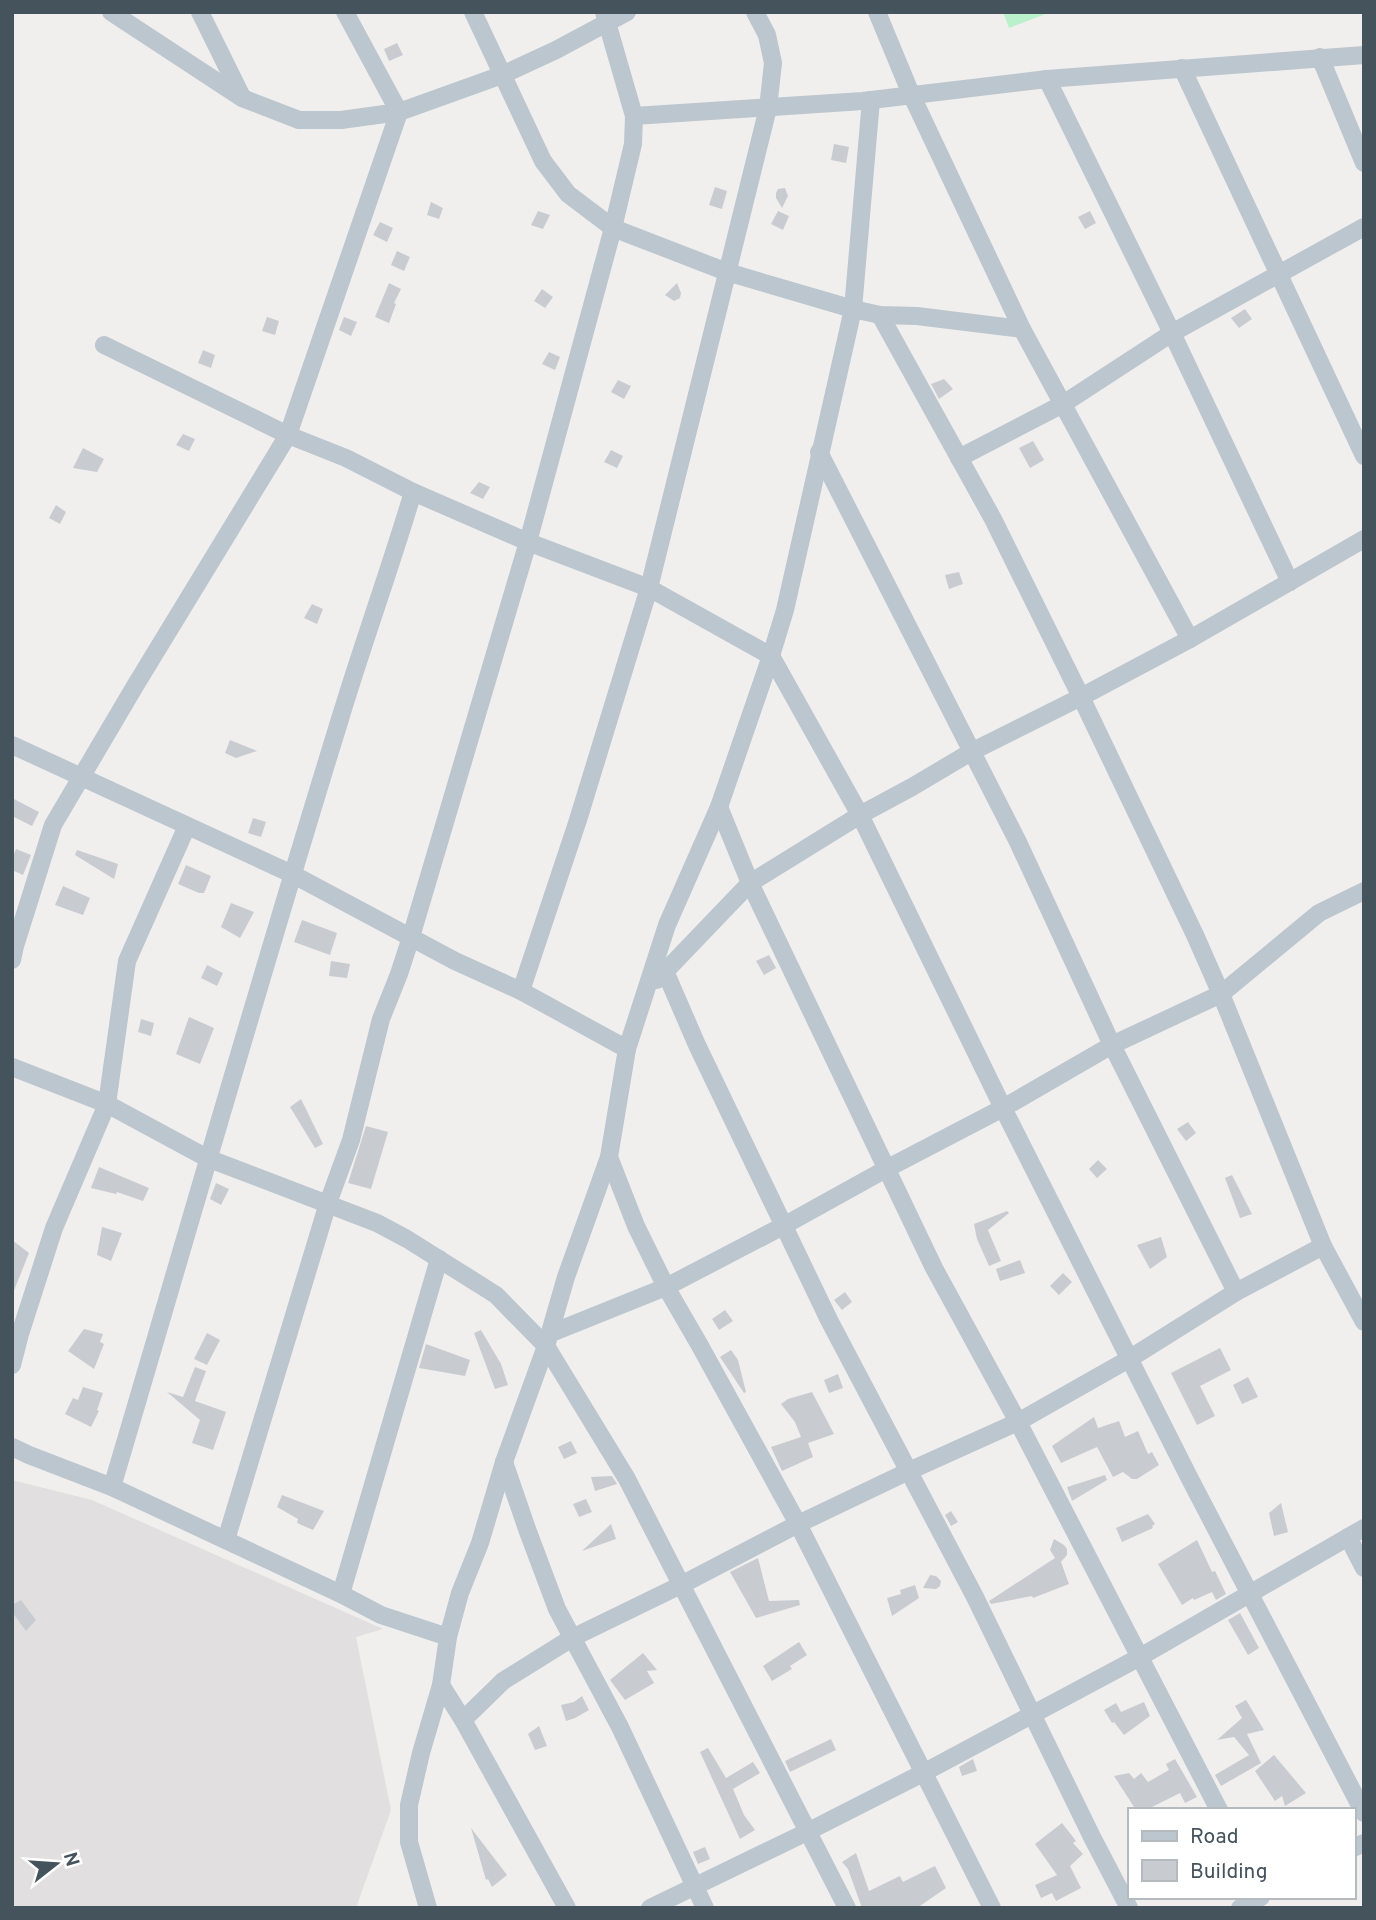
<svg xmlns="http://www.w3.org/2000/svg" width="1376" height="1920" font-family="Overpass,sans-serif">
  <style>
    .education { fill: #e2dfe0 }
    .green { fill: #baf1cc }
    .building { fill: #c8ccd1 }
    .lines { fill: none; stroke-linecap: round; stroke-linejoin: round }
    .minor { stroke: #bbc6ce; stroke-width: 18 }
  </style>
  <rect width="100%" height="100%" fill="#f1eeee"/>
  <polygon class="education" points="12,1480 92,1500 383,1629 356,1637 391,1810 356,1908 12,1908"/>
  <polygon class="green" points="1003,12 1051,12 1009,28"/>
  <g class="building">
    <polygon points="397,43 403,55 389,61 384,49"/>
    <polygon points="834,144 849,147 846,163 831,160"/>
    <polygon points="715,187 727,191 722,209 709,205"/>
    <polygon points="785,188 788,196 782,208 776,198 776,193 778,189"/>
    <polygon points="431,202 443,208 439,219 427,215"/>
    <polygon points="538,211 550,215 543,229 531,225"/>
    <polygon points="778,211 789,216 783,230 771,224"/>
    <polygon points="1090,211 1096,223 1085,229 1078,217"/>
    <polygon points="380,222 393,228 387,242 373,235"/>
    <polygon points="397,251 410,257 404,271 391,265"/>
    <polygon points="389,283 401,289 394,303 396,304 389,323 375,317"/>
    <polygon points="677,283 681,293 680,298 674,301 665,295"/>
    <polygon points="542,289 553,297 545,308 534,301"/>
    <polygon points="1245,309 1252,319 1239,328 1231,318"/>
    <polygon points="267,317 279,321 275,335 262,331"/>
    <polygon points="344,317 357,322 351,336 339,330"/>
    <polygon points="203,350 215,355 211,368 198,363"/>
    <polygon points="549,352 560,357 555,370 542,364"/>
    <polygon points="944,379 953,389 939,399 931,384"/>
    <polygon points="618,380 631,386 624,399 611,392"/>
    <polygon points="183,434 195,439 189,451 176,445"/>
    <polygon points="1033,441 1044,460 1030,468 1019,448"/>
    <polygon points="83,448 104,459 97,472 73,468"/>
    <polygon points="611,450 623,456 617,468 604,462"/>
    <polygon points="479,482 490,487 483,499 470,493"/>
    <polygon points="56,505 66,512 60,524 49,518"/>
    <polygon points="959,572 963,584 949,589 945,575"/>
    <polygon points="312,604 323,609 317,624 304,618"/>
    <polygon points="230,740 257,751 236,758 225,753"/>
    <polygon points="12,798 39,812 32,826 12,816"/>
    <polygon points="253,818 266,822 261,837 248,833"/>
    <polygon points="16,849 31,855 23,875 12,870 12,859"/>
    <polygon points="77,850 118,864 114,879 75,855"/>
    <polygon points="186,865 211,876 204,893 199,893 178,884"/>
    <polygon points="63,886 90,898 83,915 55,905"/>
    <polygon points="231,903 254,912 240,938 221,927"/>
    <polygon points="302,920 337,933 330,955 294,942"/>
    <polygon points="769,955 776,968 764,975 756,961"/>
    <polygon points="331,961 350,964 347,978 329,976"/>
    <polygon points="207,965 223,973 217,986 201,978"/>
    <polygon points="189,1017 214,1028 200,1064 176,1054"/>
    <polygon points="141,1019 154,1023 151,1036 138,1032"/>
    <polygon points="301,1099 323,1144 315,1148 290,1107"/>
    <polygon points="1188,1122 1196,1133 1186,1141 1177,1129"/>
    <polygon points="366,1126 388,1132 371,1189 348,1183"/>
    <polygon points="1098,1160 1107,1169 1097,1178 1089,1169"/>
    <polygon points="99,1167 149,1188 143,1201 117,1192 116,1194 91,1188"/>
    <polygon points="1232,1175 1252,1214 1240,1218 1225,1178"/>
    <polygon points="216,1183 229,1189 221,1205 210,1199"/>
    <polygon points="1007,1211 1009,1213 988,1230 1001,1261 989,1266 977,1239 974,1224"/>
    <polygon points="102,1227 122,1233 111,1261 97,1255"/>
    <polygon points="1161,1237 1167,1257 1150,1269 1137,1245"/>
    <polygon points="12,1240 29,1253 13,1293 12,1293"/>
    <polygon points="1020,1260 1025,1273 1000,1281 996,1269"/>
    <polygon points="1063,1273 1072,1282 1059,1295 1050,1286"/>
    <polygon points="845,1292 852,1302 842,1310 834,1300"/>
    <polygon points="725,1310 733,1321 719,1330 712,1319"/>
    <polygon points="84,1329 103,1334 100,1342 104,1344 94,1369 68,1351"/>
    <polygon points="481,1330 501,1364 508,1385 495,1389 474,1333"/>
    <polygon points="207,1333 220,1340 207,1365 194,1359"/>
    <polygon points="426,1344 470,1360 465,1376 419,1368"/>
    <polygon points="1220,1348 1231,1370 1200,1386 1215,1416 1197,1425 1171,1373"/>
    <polygon points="731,1350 738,1360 746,1392 744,1393 720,1357"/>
    <polygon points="195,1367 206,1371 195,1401 226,1412 213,1450 192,1443 200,1420 167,1392 183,1397"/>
    <polygon points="838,1374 843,1388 829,1393 824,1380"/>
    <polygon points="1248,1377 1258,1397 1242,1404 1233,1385"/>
    <polygon points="83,1387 103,1393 97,1410 99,1411 91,1427 65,1414 73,1398 78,1400"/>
    <polygon points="812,1392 834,1434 808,1443 813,1457 782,1471 771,1447 801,1437 795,1422 781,1404 788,1399"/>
    <polygon points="1094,1417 1098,1428 1119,1421 1125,1437 1138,1431 1148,1454 1152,1452 1159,1465 1137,1479 1132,1479 1123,1472 1113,1477 1097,1447 1061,1463 1052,1446"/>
    <polygon points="571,1441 577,1453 564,1459 558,1447"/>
    <polygon points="1105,1475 1107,1480 1072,1501 1067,1487"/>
    <polygon points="612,1476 617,1484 595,1491 591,1477"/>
    <polygon points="282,1495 324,1511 313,1530 297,1523 298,1519 277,1507"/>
    <polygon points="586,1499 592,1512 579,1517 573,1504"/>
    <polygon points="1281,1503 1288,1532 1274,1536 1269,1513"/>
    <polygon points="951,1511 958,1522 951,1526 945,1515"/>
    <polygon points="1148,1514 1155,1524 1152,1526 1153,1528 1122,1542 1116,1528"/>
    <polygon points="611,1524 616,1539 582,1551"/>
    <polygon points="1054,1539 1064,1545 1067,1549 1067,1555 1061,1562 1069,1584 1033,1598 1032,1596 991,1604 989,1601 1055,1558 1050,1550"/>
    <polygon points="1197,1540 1212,1572 1215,1571 1226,1594 1216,1600 1212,1592 1194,1600 1193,1598 1182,1605 1158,1564"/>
    <polygon points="758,1558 769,1601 799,1600 800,1605 756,1618 730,1572"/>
    <polygon points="930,1575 936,1576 941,1581 940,1586 936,1589 923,1588"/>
    <polygon points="915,1585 919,1598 892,1616 887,1598 901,1594 900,1590"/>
    <polygon points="21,1600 36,1620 26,1631 12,1612 12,1605"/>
    <polygon points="1240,1613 1259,1648 1248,1655 1228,1620"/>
    <polygon points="799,1642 807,1655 790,1666 792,1669 772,1681 763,1666"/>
    <polygon points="643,1653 657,1670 647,1671 654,1683 625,1700 610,1680"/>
    <polygon points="582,1696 589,1710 575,1718 566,1721 561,1705 574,1702"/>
    <polygon points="1246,1700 1264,1730 1247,1734 1261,1763 1221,1786 1215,1775 1249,1755 1234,1737 1217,1740 1242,1718 1235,1706"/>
    <polygon points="1144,1702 1150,1716 1124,1735 1114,1722 1112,1723 1104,1710 1116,1703 1121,1712"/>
    <polygon points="539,1726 547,1746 535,1750 528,1734"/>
    <polygon points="831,1739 836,1750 790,1772 785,1761"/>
    <polygon points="708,1748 726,1778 753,1762 760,1773 733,1789 744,1815 755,1830 740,1839 700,1752"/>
    <polygon points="1274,1755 1306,1793 1285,1806 1282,1796 1275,1801 1255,1771"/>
    <polygon points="973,1759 977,1771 962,1776 959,1767"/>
    <polygon points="1175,1759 1197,1797 1185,1803 1180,1793 1146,1810 1136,1810 1114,1776 1129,1773 1134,1779 1141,1773 1148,1782 1169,1770 1166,1764"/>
    <polygon points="1062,1823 1076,1841 1073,1843 1083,1854 1070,1866 1081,1888 1056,1901 1052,1893 1041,1898 1035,1885 1057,1875 1035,1844"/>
    <polygon points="471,1828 507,1875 492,1887 488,1879 486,1880"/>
    <polygon points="705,1847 710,1859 698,1864 693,1852"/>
    <polygon points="856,1853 869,1891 900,1876 903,1882 935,1866 946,1888 917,1908 862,1908 848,1869 842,1862"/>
  </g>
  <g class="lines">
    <g class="minor">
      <polyline points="111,12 242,98 299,120 341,120 399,112 502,75 556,50 627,12"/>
      <polyline points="200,12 242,97"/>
      <polyline points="473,12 543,161 568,194 613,228 727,272 853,309 880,315 917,316 1022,329 1190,639"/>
      <polyline points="877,12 911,94 1022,329"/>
      <polyline points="1320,57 1364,163"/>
      <polyline points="1182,68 1364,456"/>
      <polyline points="1047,79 1172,333 1290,582"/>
      <polyline points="634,116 863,101 1047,79 1364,55"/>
      <polyline points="880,315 993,519 1081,697 1195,935 1221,994 1323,1246 1364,1322"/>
      <polyline points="104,345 288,435 346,458 413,492 528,542 649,588 771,656 860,815 1003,1108 1190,1479 1364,1813"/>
      <polyline points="819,452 1018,842 1112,1045 1236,1292"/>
      <polyline points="959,458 1063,404 1172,333 1364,227"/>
      <polyline points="12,745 292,874 455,961 521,991 627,1049"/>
      <polyline points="719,807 750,883 934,1268 1018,1422 1219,1810"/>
      <polyline points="12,960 15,946 53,825 135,686 288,435 399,112 345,12"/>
      <polyline points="665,971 697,1045 829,1320 975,1597 1092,1837 1129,1908"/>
      <polyline points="657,980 750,883 860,815 912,787 971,752 1081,697 1190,639 1364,539"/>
      <polyline points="521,991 578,820 649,588 768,108 773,63 767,35 755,12"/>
      <polyline points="12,1067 107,1104 207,1158 377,1223 407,1239 496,1295 546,1346 627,1479 847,1908"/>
      <polyline points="609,1157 636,1226 666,1287 699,1344 798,1524 992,1908"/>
      <polyline points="549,1334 666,1287 785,1225 886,1169 1003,1108 1112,1045 1221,994 1319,913 1364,891"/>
      <polyline points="12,1365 20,1334 54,1228 107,1104 127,961 187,826"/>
      <polyline points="12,1447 29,1455 112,1487 341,1594 381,1615 448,1637 460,1593 480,1543 504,1462 546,1346 566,1277 609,1157 627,1049 667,925 719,807 771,656 785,610 853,309 871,100"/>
      <polyline points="504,1462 527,1529 557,1609 620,1727 705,1908"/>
      <path d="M112 1487C188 1231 261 974 340 719 363 643 390 569 413 492"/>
      <polyline points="1348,1537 1364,1568"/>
      <polyline points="226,1540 328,1203 351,1140 381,1019 399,974 411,937 528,542 613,228 633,144 634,116 604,12"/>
      <polyline points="341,1594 439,1259"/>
      <polyline points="441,1685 463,1720 567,1908"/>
      <polyline points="463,1720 503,1681 572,1638 681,1585 798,1524 909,1471 1018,1422 1129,1359 1236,1292 1323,1246"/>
      <polyline points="1353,1848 1364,1843"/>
      <polyline points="428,1908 409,1842 409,1805 421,1753 441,1685 448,1637"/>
      <polyline points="650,1908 807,1832 923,1773 1140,1657 1364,1528"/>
      <polyline points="1240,1908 1261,1897"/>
    </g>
  </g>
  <rect width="1376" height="1920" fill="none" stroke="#45535c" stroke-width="28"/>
  <rect x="1128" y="1808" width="228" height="91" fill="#ffffff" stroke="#b5babe" stroke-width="2"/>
  <rect x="1142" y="1831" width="35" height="10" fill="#bbc6ce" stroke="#b5babe" stroke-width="2"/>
  <text x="1190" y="1843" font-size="21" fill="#45535c">Road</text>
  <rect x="1142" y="1860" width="35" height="21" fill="#c8ccd1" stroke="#b5babe" stroke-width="2"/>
  <text x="1190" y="1878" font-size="21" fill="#45535c">Building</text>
  <g transform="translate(56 1864) rotate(73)" stroke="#ffffff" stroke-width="5" paint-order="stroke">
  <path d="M0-5L12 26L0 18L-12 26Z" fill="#45535c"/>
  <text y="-10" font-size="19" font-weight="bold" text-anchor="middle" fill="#45535c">N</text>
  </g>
</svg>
